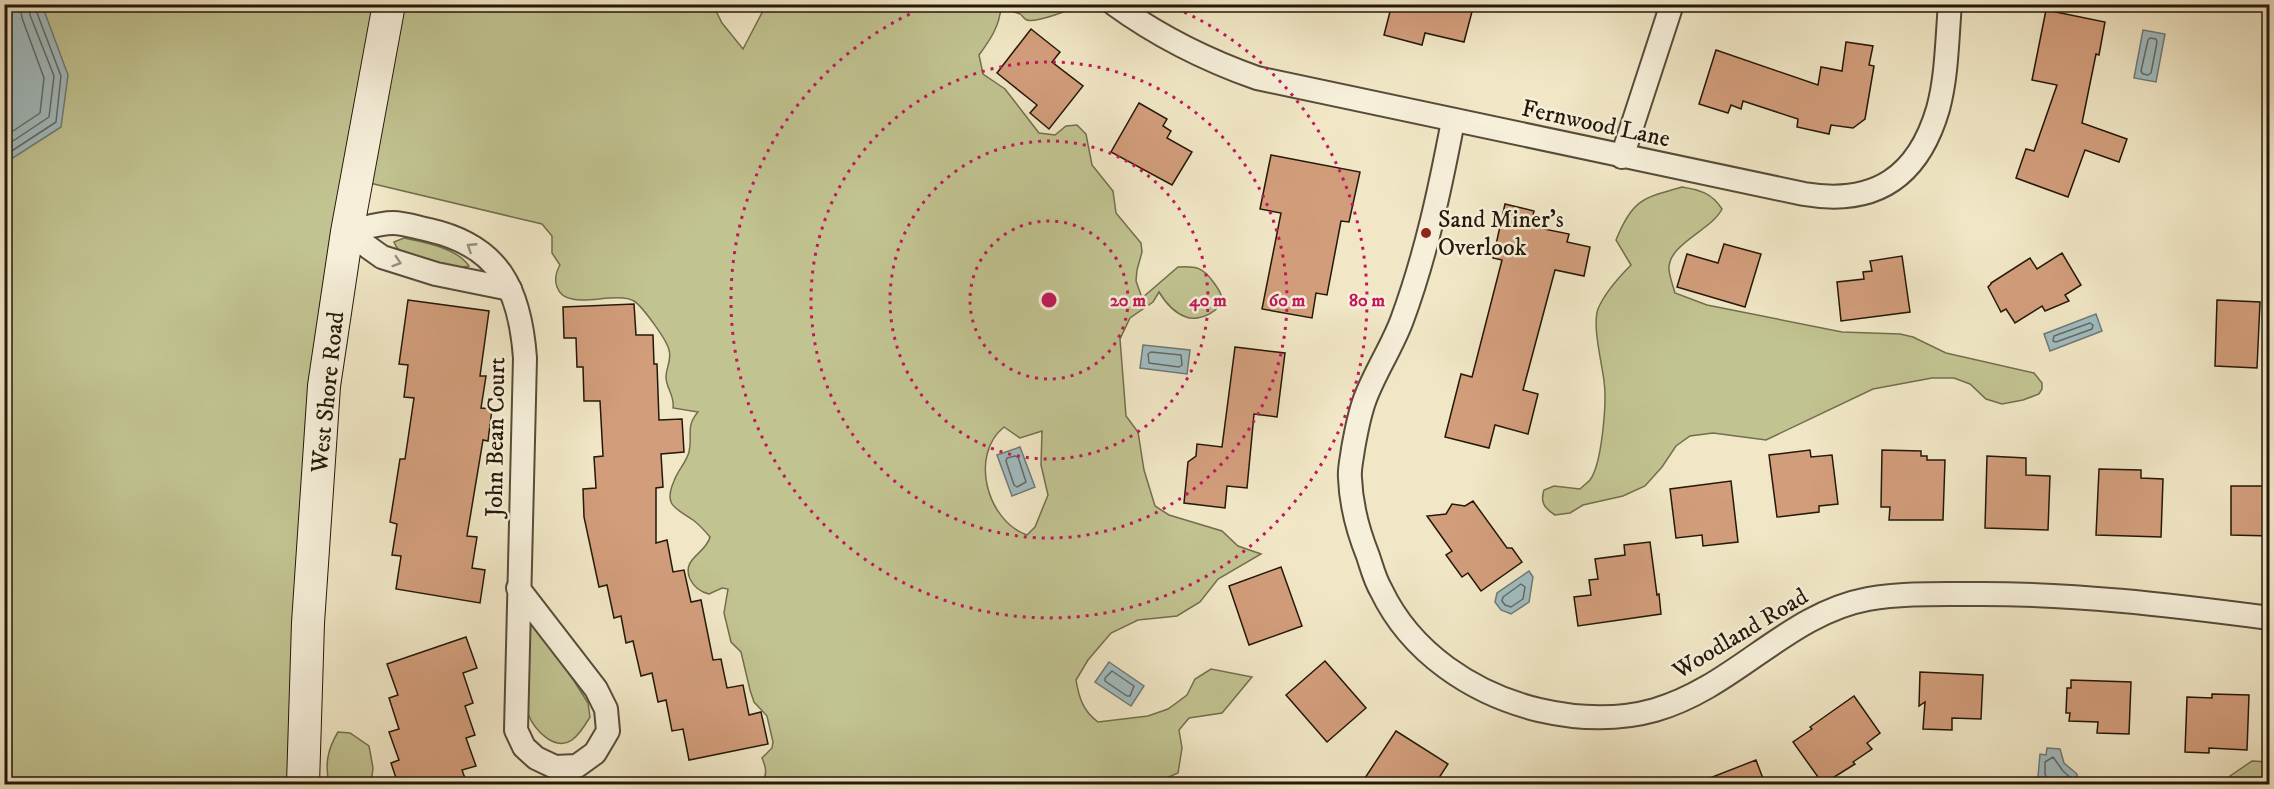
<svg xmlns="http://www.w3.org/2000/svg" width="2274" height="789" font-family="'IM FELL DW Pica',serif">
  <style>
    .green { fill: #c1c391; stroke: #726e4c; stroke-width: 1.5; fill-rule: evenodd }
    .water { fill: #a1bcc1; stroke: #6f7a77; stroke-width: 1.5 }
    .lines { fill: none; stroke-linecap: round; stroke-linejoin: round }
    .shore { stroke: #626a64; stroke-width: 1.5 }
    .building { fill: #d29d7b; stroke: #241808; stroke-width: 1.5 }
    .minor-casing { stroke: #574c38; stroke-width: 26 }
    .secondary-casing { stroke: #241808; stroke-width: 34 }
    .minor { stroke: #f6efda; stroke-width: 22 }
    .secondary { stroke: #f6efda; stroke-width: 32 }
    .oneway { stroke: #988e7c }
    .ring { fill: none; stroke: #c2185b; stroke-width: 3; stroke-dasharray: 3 6 }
    .poi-dot { fill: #8f2418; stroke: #f6efda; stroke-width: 2 }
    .labels { text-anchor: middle; stroke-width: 5; stroke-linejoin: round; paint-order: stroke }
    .street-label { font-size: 24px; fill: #241808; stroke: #f6efda }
    .poi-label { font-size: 24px; fill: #241808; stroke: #f6efda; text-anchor: start }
    .centre { fill: #c2185b; stroke: #f6efda; stroke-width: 3 }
    .ring-label { font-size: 18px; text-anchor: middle; font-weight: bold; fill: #c2185b; stroke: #f6efda; stroke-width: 5; stroke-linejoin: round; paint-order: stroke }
  </style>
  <rect width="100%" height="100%" fill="#f1e7c6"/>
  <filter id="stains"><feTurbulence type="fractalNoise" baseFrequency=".00333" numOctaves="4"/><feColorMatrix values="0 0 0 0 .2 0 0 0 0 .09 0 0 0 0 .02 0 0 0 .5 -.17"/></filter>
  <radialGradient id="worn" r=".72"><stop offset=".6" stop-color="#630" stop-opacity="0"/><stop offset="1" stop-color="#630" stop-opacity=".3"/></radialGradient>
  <g class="green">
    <path d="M5 5H713L722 23 743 49 766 5H1078C1072 10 1035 23 1027 20 1024 19 1023 16 1020 14 1014 11 1007 10 1001 8 999 27 990 40 979 55L983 74 1005 89 1039 133 1055 135 1066 126 1077 125 1086 134 1092 165 1113 191 1116 213 1141 243 1142 252 1137 270 1136 281 1142 298 1178 267C1196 266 1203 267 1214 283 1216 286 1220 291 1221 295 1224 311 1199 322 1186 317 1175 313 1165 302 1159 292L1153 302 1130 318 1120 339 1126 416 1138 432 1144 470 1155 506 1169 515 1222 531 1238 546 1261 554 1218 579 1200 602 1177 616 1138 620 1111 633 1088 660 1076 680C1079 698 1083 711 1098 722L1148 716 1168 709 1187 695 1195 679 1211 669 1252 677 1222 713 1189 718 1179 730 1182 748 1178 773 1157 782 1135 777 1128 784H761C768 775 766 767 762 758L772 748 773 742 767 716 754 702 750 690 741 652 731 642 724 613 728 589 722 588 709 594C700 592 694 587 690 579 681 558 706 554 710 537 705 531 700 525 693 520 676 508 663 506 674 481 678 470 686 463 689 452 693 435 685 427 698 412L673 408C675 396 666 388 666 377 666 368 672 360 669 350 667 340 642 306 634 301 613 290 566 313 557 287 554 279 556 272 560 265L552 253V236L542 224 357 180 303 784H5ZM1004 427 1020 438 1042 431 1041 465 1048 495 1035 527 1027 535C987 521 969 455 1004 427Z"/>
    <path d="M1682 187C1700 190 1712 193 1722 209 1711 231 1667 244 1669 270 1670 278 1673 286 1675 293L1707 305 1842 332 1900 334 1913 337 1946 353 2034 373 2042 383V389L2039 394 2023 400 2002 404 1986 399 1970 384 1954 378H1932L1873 389 1766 440 1713 433 1690 436 1676 446 1662 467 1645 486 1623 496 1583 505 1570 513 1555 515C1544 508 1540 502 1544 490L1554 486 1580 489C1583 486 1587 483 1590 480 1602 464 1607 402 1604 381 1602 363 1592 326 1598 309 1605 292 1619 277 1631 265L1616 240C1632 200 1642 198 1682 187Z"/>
    <path d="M404 238C424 242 457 248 469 266 454 272 412 261 399 250 397 248 395 245 394 242Z"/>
    <path d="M530 611 588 703 590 717C585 725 580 734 572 740 554 752 534 729 528 714Z"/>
    <path d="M338 732 350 733 369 746 373 768 371 784H329C325 765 327 750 338 732Z"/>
    <polygon points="2252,761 2269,762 2269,784 2222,784 2230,776"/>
  </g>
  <g class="water">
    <polygon points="5,4 42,5 68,75 61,127 8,161 5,172"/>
    <polygon points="2143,30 2165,34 2156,82 2134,78"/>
    <polygon points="2096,314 2102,331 2050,351 2044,334"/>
    <polygon points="1143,345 1190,350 1187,374 1140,368"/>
    <polygon points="1020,447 1035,487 1012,496 997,455"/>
    <polygon points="1529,571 1533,577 1529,602 1511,614 1501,610 1495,602 1497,593"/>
    <polygon points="1109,662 1144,686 1131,706 1095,682"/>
    <polygon points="2047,748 2060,749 2064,763 2077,774 2077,784 2045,784 2038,777 2040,754 2046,755"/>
  </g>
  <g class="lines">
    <g class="shore">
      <polygon points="2150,38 2156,39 2157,42 2151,73 2148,75 2143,74 2141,71 2148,40"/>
      <polyline points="4,137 40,113 44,78 22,18 20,4"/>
      <polyline points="4,147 49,117 54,76 30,15 29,4"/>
      <polyline points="4,156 56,122 61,76 37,13 37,4"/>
      <polygon points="2090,323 2093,325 2092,329 2056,342 2053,341 2054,336"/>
      <polygon points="1151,352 1181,355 1182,365 1179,367 1149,363 1148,354"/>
      <polygon points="1015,456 1018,457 1026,482 1017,487 1014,485 1006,461 1007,458"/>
      <polygon points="1521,584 1525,587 1523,599 1511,607 1505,605 1502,601 1503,597"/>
      <polygon points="1112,671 1134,686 1130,696 1127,696 1105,681 1105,678"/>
      <polyline points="2049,784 2045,774 2045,762 2053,757 2063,771 2071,778 2071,784"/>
    </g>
  </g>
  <g class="building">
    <polygon points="1392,4 1474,4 1464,42 1425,33 1422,45 1384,35"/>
    <polygon points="2046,10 2105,22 2099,55 2096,54 2082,123 2127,139 2119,162 2085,150 2068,197 2016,178 2026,149 2034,151 2057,85 2032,80"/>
    <polygon points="1031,29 1060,52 1052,62 1083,86 1049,129 1030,113 1037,105 997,73"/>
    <polygon points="1846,42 1873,46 1869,65 1874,66 1865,119 1853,128 1831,125 1829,134 1797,127 1798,119 1743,101 1741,109 1731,105 1728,113 1699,104 1716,50 1818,85 1821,67 1842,71"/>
    <polygon points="1139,103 1167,119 1163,126 1171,131 1167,138 1192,152 1172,185 1111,152"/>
    <polygon points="1271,155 1360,172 1349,222 1341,221 1327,295 1316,293 1312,318 1262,309 1281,213 1260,209"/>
    <polygon points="1505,204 1534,211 1532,220 1541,222 1539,228 1569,234 1567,242 1590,247 1584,276 1555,270 1523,390 1538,394 1528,434 1495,425 1489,448 1445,437 1461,374 1472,377 1502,260 1493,258"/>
    <polygon points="1724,244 1761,254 1745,307 1677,287 1687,254 1718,263"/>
    <polygon points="2062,253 2081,285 2065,295 2069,301 2045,311 2042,306 2015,323 2006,309 2001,312 1988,287 1991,284 1991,283 2030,258 2037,269"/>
    <polygon points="1902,256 1910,312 1841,321 1837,282 1864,279 1863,272 1872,271 1870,261"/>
    <polygon points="408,300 489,311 480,376 486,376 481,408 492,409 488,441 483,440 467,536 477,537 472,568 485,570 480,603 396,589 401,556 392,555 397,524 390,522 400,459 405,459 414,398 404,397 408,365 399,364"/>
    <polygon points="2217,300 2260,302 2257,368 2215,366"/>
    <polygon points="634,304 636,335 653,335 654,364 657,364 659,420 682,419 684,452 661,454 663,487 656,488 656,543 667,540 673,572 684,570 691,602 701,600 713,660 721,659 727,688 743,685 749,715 761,712 768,744 689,760 683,729 672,731 666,700 658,702 652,673 641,676 633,641 626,643 621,616 614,618 607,585 599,587 584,517 583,489 596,488 594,457 603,456 600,401 584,401 583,367 577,367 576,338 564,338 563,307"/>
    <polygon points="1235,347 1285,353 1277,417 1254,414 1247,488 1227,486 1225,508 1184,503 1188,462 1196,456 1197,444 1222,447"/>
    <polygon points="1810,450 1811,457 1832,455 1838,504 1819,506 1819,512 1777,517 1769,455"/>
    <polygon points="1882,450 1921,451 1921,456 1927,456 1927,460 1945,460 1943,520 1889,520 1890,507 1881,507"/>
    <polygon points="1987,456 2026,458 2026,475 2050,476 2048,530 1985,528"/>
    <polygon points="2099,469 2141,470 2141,478 2163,479 2161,537 2096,535"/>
    <polygon points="1731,481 1738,542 1703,546 1702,535 1676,538 1670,489"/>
    <polygon points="2231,486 2270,486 2270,536 2231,535"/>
    <polygon points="1473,501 1507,548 1512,548 1522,562 1481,591 1468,573 1462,577 1446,555 1452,551 1427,516 1446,514 1452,504 1465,506"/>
    <polygon points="1650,542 1657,595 1659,594 1661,614 1578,626 1574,597 1591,595 1589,580 1598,579 1595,559 1625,555 1624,545"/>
    <polygon points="1281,567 1302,626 1249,645 1229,586"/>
    <polygon points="466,637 477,668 463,673 473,703 465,706 475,735 466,738 476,766 462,770 467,784 398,784 391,763 399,760 389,732 399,729 389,698 398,695 387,664"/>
    <polygon points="1325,661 1366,708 1327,742 1286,695"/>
    <polygon points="1920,672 1983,675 1981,719 1952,718 1952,730 1923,729 1925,702 1919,706"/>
    <polygon points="2071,680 2131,682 2129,734 2097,733 2098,722 2069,721 2070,713 2066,713 2067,688 2071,688"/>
    <polygon points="2212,694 2249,695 2247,750 2209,748 2209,753 2185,752 2187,697 2212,698"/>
    <polygon points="1854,696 1880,733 1867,743 1872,749 1853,762 1855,764 1823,784 1793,742 1812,729 1810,727"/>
    <polygon points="1396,731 1448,764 1435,784 1361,784"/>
    <polygon points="1756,760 1765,784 1697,784 1697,783"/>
  </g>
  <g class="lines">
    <defs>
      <g id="minor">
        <path d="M1114 4C1158 36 1206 60 1257 78L1804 194C1875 206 1918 177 1938 109 1947 76 1947 39 1950 4"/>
        <path d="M1453 121C1440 189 1426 255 1402 320 1392 347 1375 372 1365 399 1359 415 1356 432 1353 449 1352 458 1349 469 1350 478 1351 505 1358 531 1368 556 1372 568 1375 580 1381 590 1411 653 1473 694 1539 710 1578 719 1616 721 1655 710 1735 687 1787 614 1868 599 1902 593 1936 594 1970 594 2071 593 2170 605 2270 618"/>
        <polyline points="1622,157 1672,4"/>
        <path d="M347 232C362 229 378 223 393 223 405 223 418 228 429 230 500 246 520 290 525 358L516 730 524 747 536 758 555 767 577 766 595 753 608 731 606 709 596 689 518 588"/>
        <polyline points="347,232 382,257 436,274 510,289"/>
      </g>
      <polyline id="secondary" points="303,784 308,623 324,386 347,232 389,4"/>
    </defs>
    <use href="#minor" class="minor-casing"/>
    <use href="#secondary" class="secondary-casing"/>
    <use href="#minor" class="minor"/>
    <use href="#secondary" class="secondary"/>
  </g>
  <defs><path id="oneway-chevron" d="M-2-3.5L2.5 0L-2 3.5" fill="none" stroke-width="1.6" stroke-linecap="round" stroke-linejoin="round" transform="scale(1.5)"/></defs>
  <g class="oneway">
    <use href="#oneway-chevron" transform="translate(471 247) rotate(-147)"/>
    <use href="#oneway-chevron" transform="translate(397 262) rotate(18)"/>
  </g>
  <g class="ring">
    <circle cx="1049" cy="300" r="79"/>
    <circle cx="1049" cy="300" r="159"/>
    <circle cx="1049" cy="300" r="238"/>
    <path d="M1168 5A318 318 0 1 1 930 5"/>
  </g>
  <circle class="poi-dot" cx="1426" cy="233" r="6"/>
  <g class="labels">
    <g class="street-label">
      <text transform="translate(1596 123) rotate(12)" y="8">Fernwood Lane</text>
      <text transform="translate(327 392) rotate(-84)" y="8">West Shore Road</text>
      <text transform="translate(495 437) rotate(-89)" y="8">John Bean Court</text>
      <text transform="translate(1740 633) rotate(-31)" y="8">Woodland Road</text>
    </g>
    <g class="poi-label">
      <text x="1438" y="227">Sand Miner's<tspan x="1438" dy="28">Overlook</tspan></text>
    </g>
  </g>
  <circle cx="1049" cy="300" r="9" class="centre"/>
  <g class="ring-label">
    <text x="1128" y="306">20 m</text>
    <text x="1208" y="306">40 m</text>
    <text x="1287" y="306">60 m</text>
    <text x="1367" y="306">80 m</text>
  </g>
  <rect width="2274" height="789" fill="none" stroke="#f1e7c6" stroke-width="24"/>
  <rect x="6" y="6" width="2262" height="777" fill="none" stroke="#241808" stroke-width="3"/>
  <rect x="12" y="12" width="2250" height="765" fill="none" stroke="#241808" stroke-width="1.5"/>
  <rect width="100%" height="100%" filter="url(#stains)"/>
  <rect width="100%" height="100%" fill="url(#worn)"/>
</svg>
